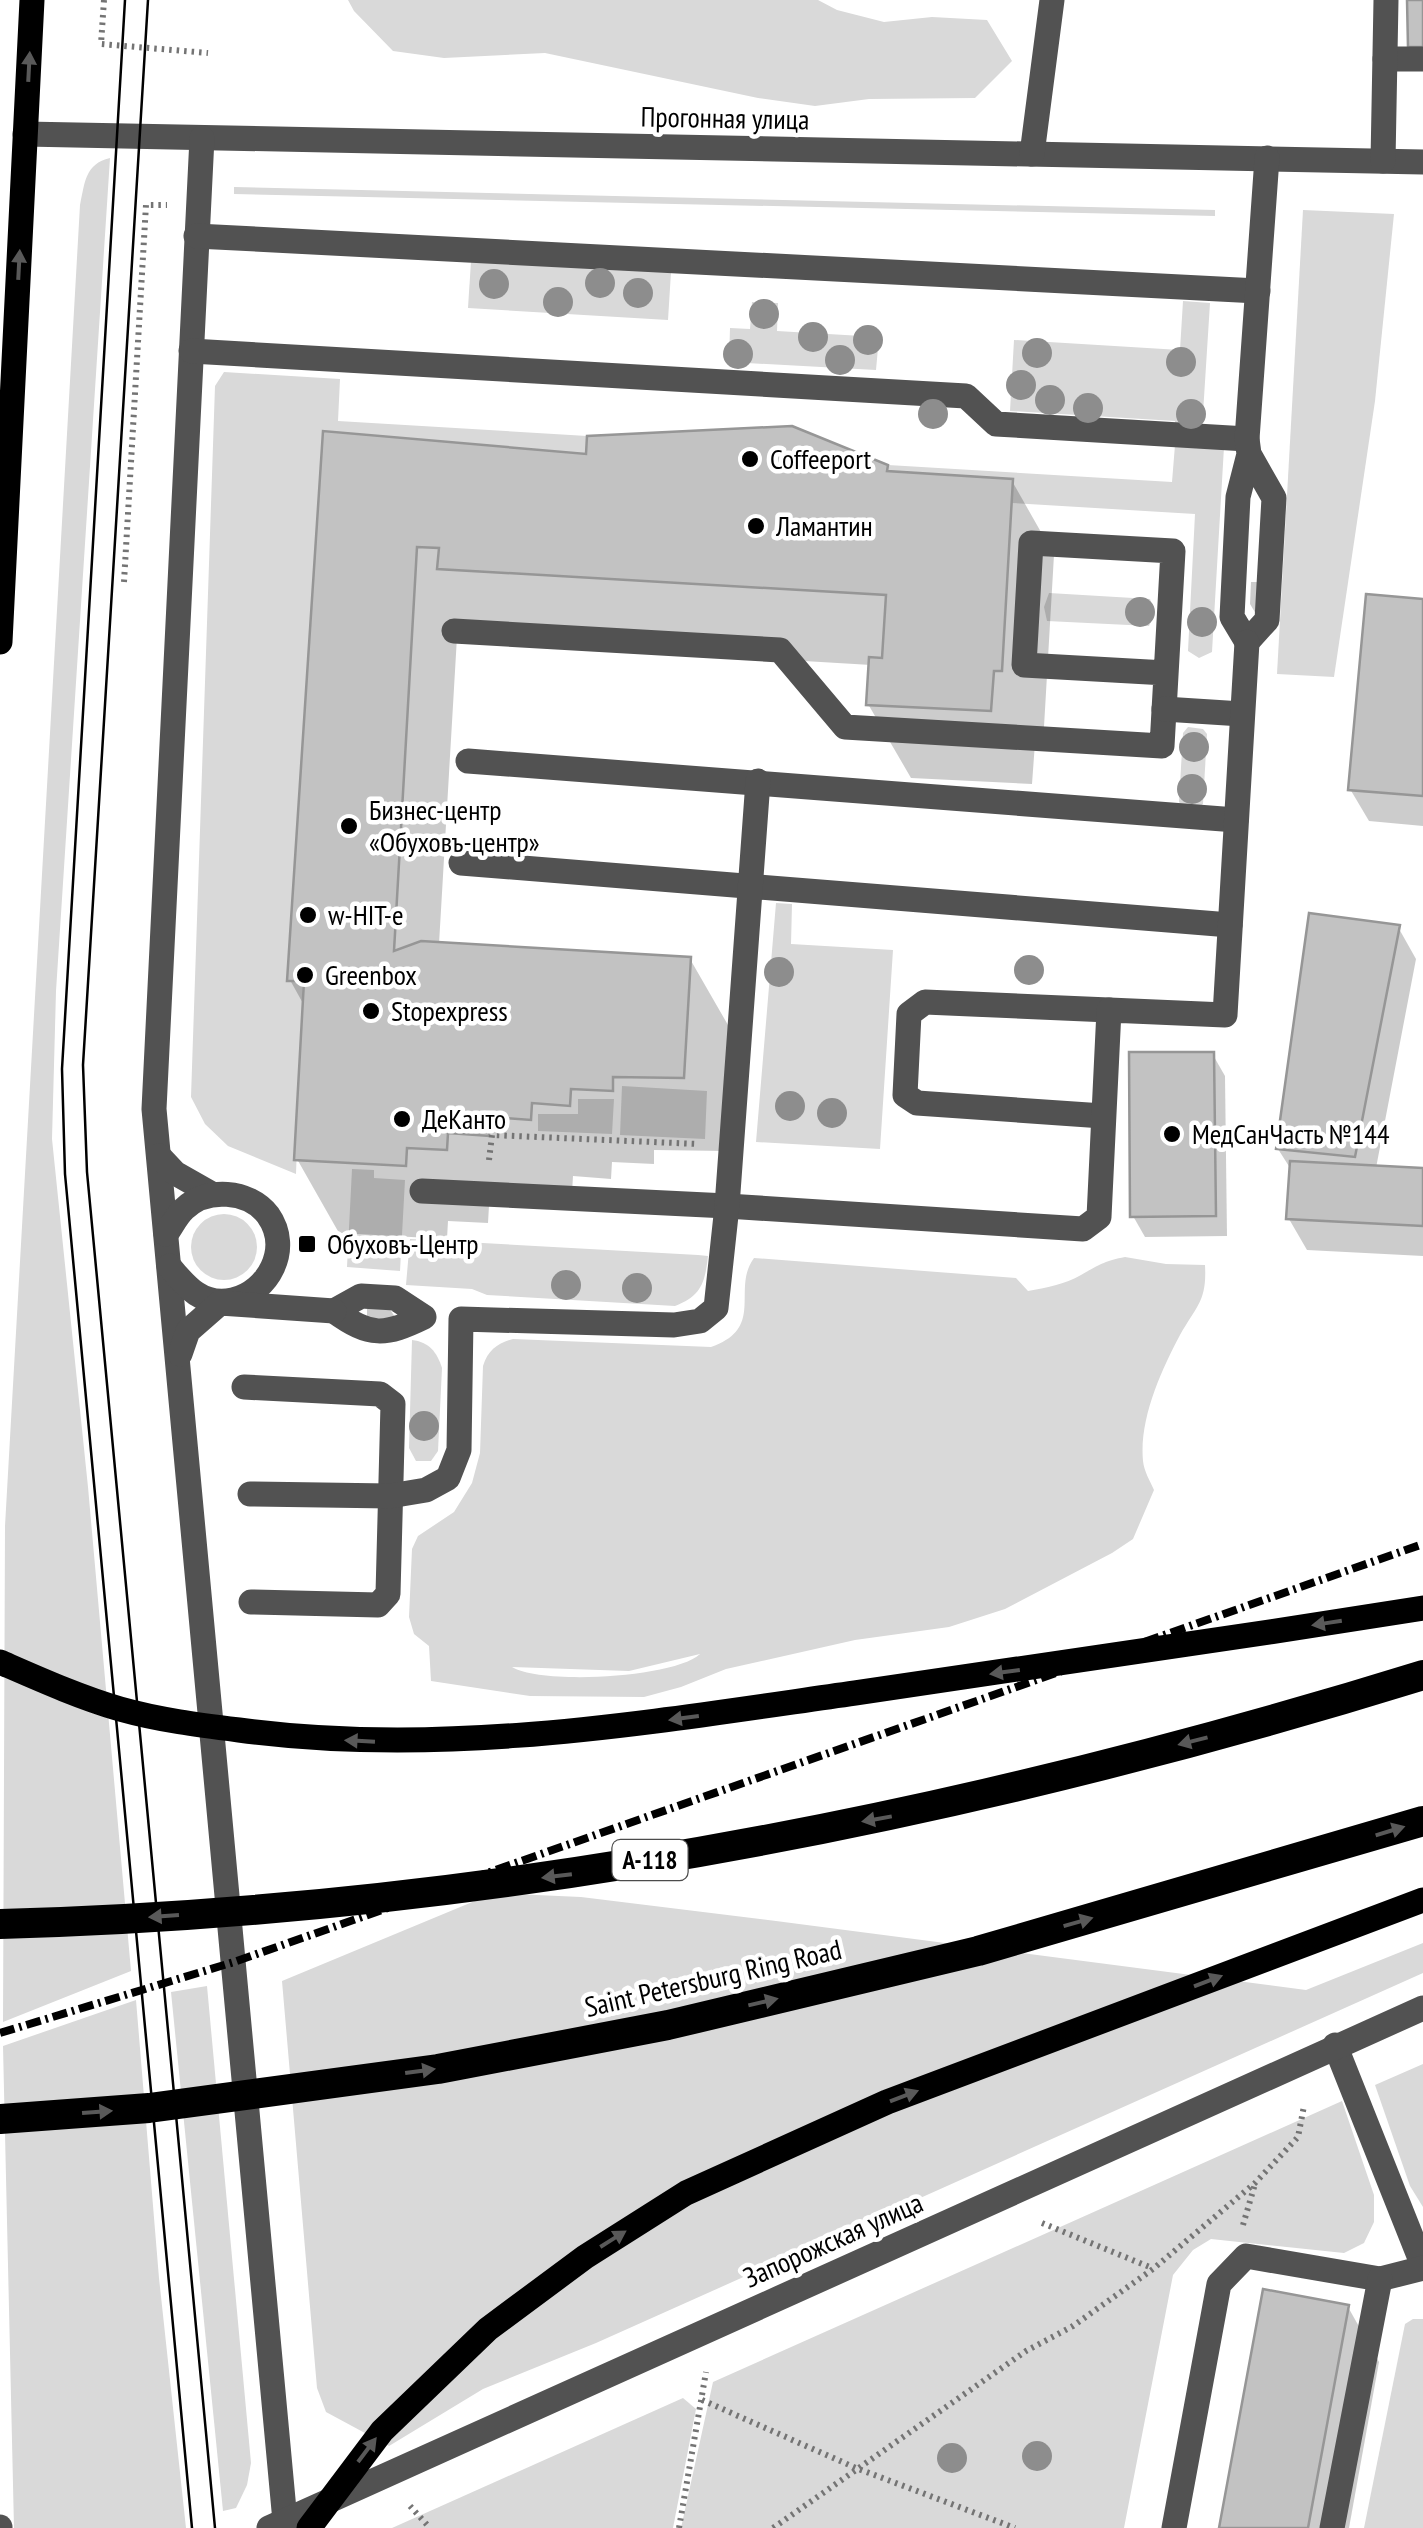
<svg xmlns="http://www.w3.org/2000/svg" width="1423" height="2528" font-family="'PT Sans Narrow',sans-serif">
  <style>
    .green { fill: #d9d9d9; fill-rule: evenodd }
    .shadow { fill: #0003 }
    .building { fill: #c2c2c2; stroke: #969696; stroke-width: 2.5 }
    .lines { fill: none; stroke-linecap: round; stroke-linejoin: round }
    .path { stroke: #747474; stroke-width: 6; stroke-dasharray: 2.5 5; stroke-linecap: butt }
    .minor { stroke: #525252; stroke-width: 25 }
    .major { stroke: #000; stroke-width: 25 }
    .highway { stroke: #000; stroke-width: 30 }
    .tram { stroke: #000; stroke-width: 2.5 }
    .rail { stroke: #000; stroke-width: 8; stroke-dasharray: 15 5 2.5 5; stroke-linecap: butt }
    .tree { fill: #8d8d8d }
    .oneway { fill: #595959 }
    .poi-dot { fill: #000; stroke: #fff; stroke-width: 4 }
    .labels { text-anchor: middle; stroke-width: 9; stroke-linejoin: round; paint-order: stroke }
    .shield { fill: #fff; stroke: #4c4c4c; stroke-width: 2.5 }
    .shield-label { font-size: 25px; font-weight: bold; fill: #000 }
    .street-label { font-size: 28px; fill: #000; stroke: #fff }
    .poi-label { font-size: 28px; fill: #000; stroke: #fff; text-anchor: start }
  </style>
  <rect width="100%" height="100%" fill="#fff"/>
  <g class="green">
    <polygon points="348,0 818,0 837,10 884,22 932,17 987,20 1012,61 975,98 869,99 815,106 758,98 545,53 444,58 393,51 354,11"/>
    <path d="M110 158 56 991 52 1139 88 1487 131 1971 3 2022 5 1526 80 205C85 182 85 164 110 158Z"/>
    <polygon points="234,187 1215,210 1215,216 234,194"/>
    <polygon points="1303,210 1394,214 1375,401 1334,677 1277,674"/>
    <polygon points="471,261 671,272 668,320 468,308"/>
    <polygon points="1183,301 1210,303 1202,429 1175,428 1175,421 1010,411 1014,340 1180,350"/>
    <polygon points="752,302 778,303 777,331 879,337 876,370 729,362 730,328 750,329"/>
    <polygon points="224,372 340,379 338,421 587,436 586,454 323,431 296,1174 228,1146 205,1124 191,1097 215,386"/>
    <polygon points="1175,445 1224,447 1212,652 1199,658 1188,651 1195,514 1012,503 1013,479 887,471 888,465 1172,482"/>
    <polygon points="1049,593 1150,599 1155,613 1149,626 1047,621 1044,607"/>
    <polygon points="1188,727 1203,729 1207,734 1203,804 1198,808 1183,808 1179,802 1183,733"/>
    <polygon points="776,903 792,904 791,944 893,950 880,1149 756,1142"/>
    <polygon points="622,1086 707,1091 705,1139 620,1135"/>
    <polygon points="578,1099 614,1099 612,1134 538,1131 538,1114 578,1114"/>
    <polygon points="352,1169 374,1170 374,1178 405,1180 400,1271 347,1267"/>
    <circle cx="224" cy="1247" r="33"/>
    <path d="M410 1239 698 1255 708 1256C705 1283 701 1296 675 1306L487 1295 472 1289 406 1285Z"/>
    <path d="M1125 1257 1166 1264 1205 1265C1207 1301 1197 1305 1180 1335 1161 1371 1139 1419 1143 1461 1144 1471 1150 1481 1154 1490L1133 1539 1112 1553 1005 1609 949 1627 855 1640 726 1669 681 1687 644 1697 530 1696 431 1681 429 1646 414 1634 409 1617 412 1549 418 1536 454 1512 472 1483 480 1453 483 1366C488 1350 498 1343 513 1339L711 1347C766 1328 731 1289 754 1258L1016 1278 1028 1291C1046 1288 1065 1284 1081 1275 1099 1265 1104 1261 1125 1257ZM700 1654C674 1678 542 1685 512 1667L629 1671Z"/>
    <path d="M412 1340C429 1342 437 1352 442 1368L438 1451 431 1461H416L409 1448Z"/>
    <polygon points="494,1893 581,1897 776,1921 1306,1990 1423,1943 1423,1973 596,2343 483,2389 389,2446 326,2412 317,2388 282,1981"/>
    <polygon points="207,1986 251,2463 247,2485 236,2508 223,2511 171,1992"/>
    <polygon points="136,2000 159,2278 186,2528 14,2528 3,2046"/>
    <polygon points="1423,2064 1423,2207 1410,2186 1375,2085"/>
    <polygon points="1342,2101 1374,2195 1374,2222 1364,2243 1344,2253 1211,2239 1193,2250 1173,2275 1124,2528 681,2528 713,2382"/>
    <polygon points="1413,2319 1423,2319 1423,2528 1364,2528 1405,2324"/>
    <polygon points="683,2398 696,2409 673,2528 392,2528"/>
  </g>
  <g class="shadow">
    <polygon points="326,433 588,457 886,467 890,474 1012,481 1054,555 1043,744 1035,743 1032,784 911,778 868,704 871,665 482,642 458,620 439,944 690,959 732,1032 725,1151 654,1150 654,1164 612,1162 611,1179 573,1176 572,1193 489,1206 488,1223 448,1221 447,1239 339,1233 297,1159 305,1007 290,980"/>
    <polygon points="1251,582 1263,582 1256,614 1250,604"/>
    <polygon points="1423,601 1423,826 1369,821 1350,789"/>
    <polygon points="1398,927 1416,959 1376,1168 1423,1171 1423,1256 1307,1250 1289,1219 1292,1171 1278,1149"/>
    <polygon points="1213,1055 1225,1076 1227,1236 1145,1237 1133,1216"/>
    <polygon points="367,1308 390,1309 396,1319 395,1329 367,1318"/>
    <polygon points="1348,2307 1379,2362 1349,2528 1222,2528"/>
  </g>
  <g class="building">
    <polygon points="1407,0 1423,0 1423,47 1408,47"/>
    <polygon points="792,426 888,465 887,471 1013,479 1002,671 994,671 991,711 866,705 869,657 882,658 886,595 437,569 439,548 417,547 394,951 421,941 691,957 684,1078 613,1077 613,1091 571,1089 570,1106 532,1103 531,1120 490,1117 489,1136 448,1133 447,1150 407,1148 406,1166 294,1160 304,981 287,981 323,431 586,454 587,436"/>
    <polygon points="1366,594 1423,599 1423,796 1348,790"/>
    <polygon points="1309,913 1400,925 1355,1157 1276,1149"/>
    <polygon points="1129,1052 1214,1052 1216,1216 1130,1217"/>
    <polygon points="1290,1161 1423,1168 1423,1226 1286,1219"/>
    <polygon points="1263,2289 1349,2305 1308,2528 1219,2528"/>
  </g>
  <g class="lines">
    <g class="path">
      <polyline points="104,0 101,44 208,53"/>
      <polyline points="124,582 146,205 167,205"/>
      <polyline points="489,1160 492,1135 698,1144"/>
      <polyline points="1042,2223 1152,2268"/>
      <polyline points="1243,2225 1255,2184"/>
      <polyline points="702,2400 856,2468 1015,2528"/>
      <polyline points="410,2506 430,2528"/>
      <polyline points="679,2528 706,2372"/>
      <polyline points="773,2528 1026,2351 1073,2326 1153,2269 1255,2183 1298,2137 1304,2106"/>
    </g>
    <g class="minor">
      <polyline points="1385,59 1423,59"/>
      <polyline points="25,134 1423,162"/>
      <polyline points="202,138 154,1109 285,2521"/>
      <polyline points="1032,154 1052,0"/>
      <polyline points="1383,161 1386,0"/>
      <polyline points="196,236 1258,291"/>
      <polyline points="191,351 966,396 996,424 1247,439"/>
      <polyline points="1249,454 1274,498 1267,620 1247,642 1232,617 1238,497 1249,454 1247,439 1267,158"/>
      <polyline points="454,631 780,650 845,727 1162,746 1173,551 1031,543 1024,665 1166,673"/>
      <polyline points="1164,709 1242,714"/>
      <polyline points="468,761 1236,820"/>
      <polyline points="461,863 1230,925"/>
      <polyline points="1103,1116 917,1103 905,1095 909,1014 925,1002 1109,1010"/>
      <polyline points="159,1156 175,1173 212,1194"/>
      <polyline points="422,1191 727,1206 1083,1229 1099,1217 1109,1010 1225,1015 1247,642"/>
      <path d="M166 1234C172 1226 177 1215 184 1209 206 1187 249 1190 268 1215 292 1249 268 1292 233 1300 203 1307 186 1287 169 1266"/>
      <path d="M361 1296 395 1298 424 1317C385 1336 370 1337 334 1311Z"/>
      <polyline points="180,1354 188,1331 220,1303 334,1311"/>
      <polyline points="244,1387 380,1394 393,1404 388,1594 378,1605 251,1602"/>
      <polyline points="250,1494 390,1496 426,1490 448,1478 459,1450 461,1319 674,1325 700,1321 716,1308 727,1206 758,781"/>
      <polyline points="1335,2045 1423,2266"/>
      <polyline points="0,2527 0,2528"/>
      <polyline points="269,2528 1423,2008"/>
      <polyline points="1174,2528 1219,2284 1246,2256 1380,2279 1423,2268"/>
      <polyline points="1332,2528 1380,2279"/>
    </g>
    <g class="major">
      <polyline points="0,642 32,0"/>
      <path d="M0 1662C39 1679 79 1697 120 1709 159 1720 199 1725 239 1730 446 1758 650 1722 855 1693 1045 1666 1234 1638 1423 1608"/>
      <polyline points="309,2528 382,2431 488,2329 585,2257 686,2193 887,2102 1423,1900"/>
    </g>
    <g class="highway">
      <path d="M0 1924C483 1911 962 1818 1423 1675"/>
      <polyline points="0,2119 149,2108 438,2069 668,2025 978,1951 1423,1821"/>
    </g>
    <g class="tram">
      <polyline points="125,0 62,1069 65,1174 192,2528"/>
      <polyline points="148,0 83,1065 87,1172 215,2528"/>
    </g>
    <polyline class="rail" points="0,2033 234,1962 1423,1544"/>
  </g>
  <g class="tree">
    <circle cx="600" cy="283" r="15"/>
    <circle cx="494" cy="284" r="15"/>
    <circle cx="638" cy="293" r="15"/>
    <circle cx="558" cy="302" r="15"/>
    <circle cx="764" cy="314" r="15"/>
    <circle cx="813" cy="337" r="15"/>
    <circle cx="868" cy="340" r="15"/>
    <circle cx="1037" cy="353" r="15"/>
    <circle cx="738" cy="354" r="15"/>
    <circle cx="840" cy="360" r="15"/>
    <circle cx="1181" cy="362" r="15"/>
    <circle cx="1021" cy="385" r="15"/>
    <circle cx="1050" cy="400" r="15"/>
    <circle cx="1088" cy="408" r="15"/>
    <circle cx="933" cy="414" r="15"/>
    <circle cx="1191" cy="414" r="15"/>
    <circle cx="1140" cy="612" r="15"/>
    <circle cx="1202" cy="622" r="15"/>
    <circle cx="1194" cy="747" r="15"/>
    <circle cx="1192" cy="789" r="15"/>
    <circle cx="1029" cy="970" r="15"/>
    <circle cx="779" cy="972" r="15"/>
    <circle cx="790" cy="1106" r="15"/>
    <circle cx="832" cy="1113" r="15"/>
    <circle cx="566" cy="1285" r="15"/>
    <circle cx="637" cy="1288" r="15"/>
    <circle cx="424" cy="1426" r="15"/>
    <circle cx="1037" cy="2456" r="15"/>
    <circle cx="952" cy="2458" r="15"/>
  </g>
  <defs><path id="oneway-solid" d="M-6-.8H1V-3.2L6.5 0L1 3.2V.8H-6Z" transform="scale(2.5)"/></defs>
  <g class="oneway">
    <use href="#oneway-solid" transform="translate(29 67) rotate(-87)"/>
    <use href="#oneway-solid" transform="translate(19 265) rotate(-87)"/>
    <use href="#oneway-solid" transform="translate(1327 1623) rotate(171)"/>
    <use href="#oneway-solid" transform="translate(1005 1672) rotate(172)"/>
    <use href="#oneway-solid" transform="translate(684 1718) rotate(172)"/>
    <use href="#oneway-solid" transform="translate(360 1741) rotate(-177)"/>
    <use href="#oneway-solid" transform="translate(1193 1741) rotate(166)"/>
    <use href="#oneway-solid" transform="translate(877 1819) rotate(170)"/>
    <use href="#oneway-solid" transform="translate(1390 1831) rotate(-17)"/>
    <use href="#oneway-solid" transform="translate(557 1876) rotate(173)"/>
    <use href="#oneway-solid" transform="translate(164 1916) rotate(176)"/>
    <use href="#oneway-solid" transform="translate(1078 1922) rotate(-16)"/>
    <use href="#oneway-solid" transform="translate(1208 1981) rotate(-21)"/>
    <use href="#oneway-solid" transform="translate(763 2002) rotate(-13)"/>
    <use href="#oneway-solid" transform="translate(420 2071) rotate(-8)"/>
    <use href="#oneway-solid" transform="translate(904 2096) rotate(-21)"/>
    <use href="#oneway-solid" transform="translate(97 2112) rotate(-4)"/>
    <use href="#oneway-solid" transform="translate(613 2239) rotate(-32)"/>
    <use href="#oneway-solid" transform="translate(367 2450) rotate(-53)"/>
  </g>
  <g class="poi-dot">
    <circle cx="750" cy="459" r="10"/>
    <circle cx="756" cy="526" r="10"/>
    <circle cx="349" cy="826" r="10"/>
    <circle cx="308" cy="915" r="10"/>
    <circle cx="305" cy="975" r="10"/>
    <circle cx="371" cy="1011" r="10"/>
    <circle cx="402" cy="1119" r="10"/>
    <circle cx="1172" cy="1134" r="10"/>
    <rect x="297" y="1234" width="20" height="20" rx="5"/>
  </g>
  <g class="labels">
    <rect class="shield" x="612.5" y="1840" width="75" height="40" rx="8"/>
    <g class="shield-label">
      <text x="650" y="1869">А-118</text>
    </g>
    <g class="street-label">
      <text transform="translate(725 118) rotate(1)" y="10">Прогонная улица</text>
      <text transform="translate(713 1978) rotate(-13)" y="10">Saint Petersburg Ring Road</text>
      <text transform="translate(833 2240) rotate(-24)" y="10">Запорожская улица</text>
    </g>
    <g class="poi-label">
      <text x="770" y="469">Coffeeport</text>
      <text x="776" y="536">Ламантин</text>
      <text x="369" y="820">Бизнес-центр<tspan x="369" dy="32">«Обуховъ-центр»</tspan></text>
      <text x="328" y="925">w-HIT-e</text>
      <text x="325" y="985">Greenbox</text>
      <text x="391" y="1021">Stopexpress</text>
      <text x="422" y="1129">ДеКанто</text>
      <text x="1192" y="1144">МедСанЧасть №144</text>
      <text x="327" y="1254">Обуховъ-Центр</text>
    </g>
  </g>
</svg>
